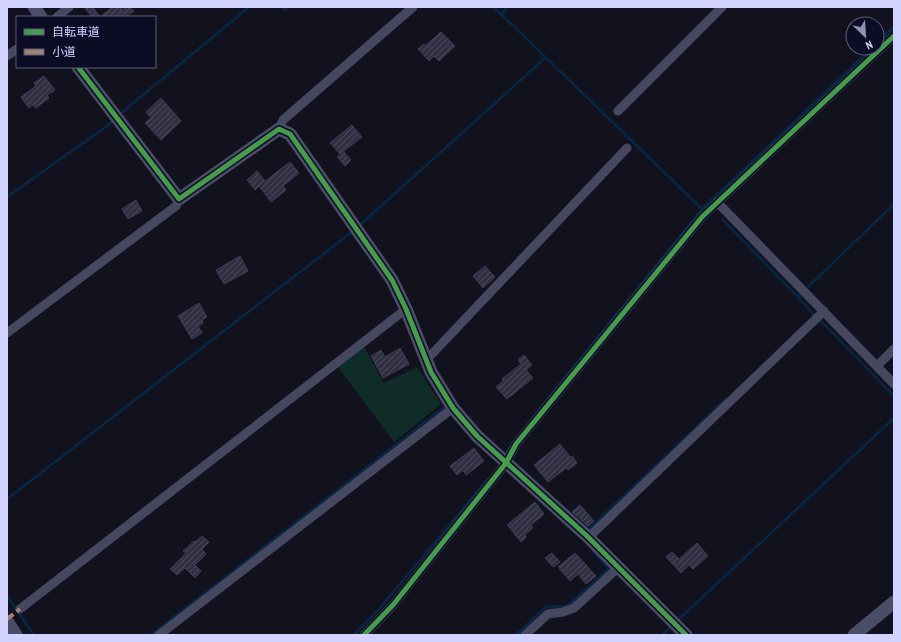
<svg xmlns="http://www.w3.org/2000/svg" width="901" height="642" font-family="'PT Sans Narrow','Noto Sans JP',sans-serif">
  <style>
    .green { fill: #0f2c28 }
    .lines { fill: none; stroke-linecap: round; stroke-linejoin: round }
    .stream { stroke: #082745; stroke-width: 2.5 }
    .building { fill: url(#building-hatch); stroke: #3c3d54 }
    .street { stroke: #464860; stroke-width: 9 }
    .secondary { stroke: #494d66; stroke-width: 13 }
    .quiet { stroke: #9e8076; stroke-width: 4; stroke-dasharray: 8 4; stroke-linecap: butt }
    .cycleway-casing { stroke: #0d0c25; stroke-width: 8 }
    .cycleway { stroke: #469c4c; stroke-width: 5 }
  </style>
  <defs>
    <pattern id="building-hatch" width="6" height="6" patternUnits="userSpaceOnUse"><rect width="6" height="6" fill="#303042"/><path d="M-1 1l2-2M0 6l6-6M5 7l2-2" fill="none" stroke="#4d4d5e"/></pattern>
  </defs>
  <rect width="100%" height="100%" fill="#12121f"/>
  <polygon class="green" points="364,347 384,383 417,367 441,404 394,442 338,367"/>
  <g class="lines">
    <g class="stream">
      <polyline points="281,7 285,10 289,7"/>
      <polyline points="493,7 501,14 508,7"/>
      <polyline points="501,14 702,209"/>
      <polyline points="877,43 894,27"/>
      <polyline points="120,114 249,7"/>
      <polyline points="7,197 107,126 113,121"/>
      <polyline points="723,220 798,297"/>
      <polyline points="360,225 545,58"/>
      <polyline points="808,287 894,204"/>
      <polyline points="801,294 798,297 814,315 813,316"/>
      <polyline points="819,319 894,396"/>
      <polyline points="532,418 702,209 872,48"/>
      <polyline points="505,455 510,446"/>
      <polyline points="7,499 353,231"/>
      <polyline points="587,531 727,398"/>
      <polyline points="7,596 34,635"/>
      <polyline points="677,621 894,418"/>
      <polyline points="151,635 443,408"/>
      <polyline points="354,635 380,608 487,480"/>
      <polyline points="516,635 546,607 567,606 609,569 593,551"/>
      <polyline points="662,635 672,626"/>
    </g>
  </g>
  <g class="building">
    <polygon points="84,7 93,7 100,17 113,7 120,7 123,10 126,7 130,7 134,11 127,16 128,17 92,17"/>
    <polygon points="441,32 455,46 439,61 434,56 429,61 418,49 424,44 425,46"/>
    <polygon points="44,76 55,90 47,95 49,98 36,108 33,105 29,108 21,97 36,86 34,83"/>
    <polygon points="161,98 181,121 161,140 145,123 151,118 146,112"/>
    <polygon points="352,125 362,137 340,154 330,143"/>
    <polygon points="344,152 351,160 345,166 337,157"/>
    <polygon points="290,162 299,173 283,186 286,190 271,202 259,186 255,190 247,180 257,171 265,181"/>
    <polygon points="136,200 142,211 128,219 122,209"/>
    <polygon points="240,256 248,271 224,284 216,270"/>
    <polygon points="485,266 495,277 483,288 473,276"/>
    <polygon points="199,303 207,317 202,320 203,323 198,326 202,333 192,339 178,316"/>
    <polygon points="400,348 409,364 383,378 371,356 381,350 385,357"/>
    <polygon points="524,355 532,365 526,370 533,378 507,399 496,387 503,381 502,379 521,364 518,360"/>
    <polygon points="560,444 570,457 572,456 577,463 568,470 566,468 548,482 534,465"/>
    <polygon points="474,448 484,461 466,475 463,470 457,475 450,466"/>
    <polygon points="535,502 544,514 531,525 533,528 525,535 526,537 521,542 507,525"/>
    <polygon points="580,505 594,521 588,526 572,512"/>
    <polygon points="202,536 209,542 202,549 206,554 195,565 201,571 195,578 185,568 177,575 170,569 186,553 183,551 194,541 195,542"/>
    <polygon points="697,543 708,556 693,569 689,565 681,573 666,557 672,552 679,559"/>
    <polygon points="552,553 560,562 553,567 545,558"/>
    <polygon points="575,553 596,576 586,584 578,574 570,581 558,567"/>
  </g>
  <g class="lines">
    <g class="street">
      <polyline points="57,17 69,7"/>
      <polyline points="7,56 17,49"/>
      <polyline points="618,111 722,7"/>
      <polyline points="279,129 283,120 413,7"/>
      <polyline points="717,202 894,384"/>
      <polyline points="7,333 176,206 179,199"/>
      <polyline points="425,359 431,355 627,148"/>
      <polyline points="877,366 894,349"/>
      <polyline points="589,537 824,311"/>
      <polyline points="20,609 406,309"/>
      <polyline points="159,635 453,408"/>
      <polyline points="364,635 393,605 506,463 516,444 702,217 894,36"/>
      <polyline points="525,635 548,614 563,612 574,608 619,567"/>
    </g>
    <g class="secondary">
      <polyline points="34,7 41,17"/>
      <polyline points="78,67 179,199 279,129 290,134 392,280 406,309 431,372 453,408 477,436 587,536 686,635"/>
      <polyline points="7,621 16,635"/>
      <polyline points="854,635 894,602"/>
    </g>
    <polyline class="quiet" points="7,619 20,609"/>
    <defs>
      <g id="cycleway">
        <polyline points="78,67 179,199 279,129 290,134 392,280 406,309 431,372 453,408 477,436 587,536 686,635"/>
        <polyline points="364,635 393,605 506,463 516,444 702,217 894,36"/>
      </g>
    </defs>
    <use href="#cycleway" class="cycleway-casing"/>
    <use href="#cycleway" class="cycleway"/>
  </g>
  <rect width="901" height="642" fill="none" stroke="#d1d2ff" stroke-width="16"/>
  <rect x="16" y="16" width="140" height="52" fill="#0d0c25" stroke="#5b5b7c"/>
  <rect x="24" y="29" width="20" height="6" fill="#469c4c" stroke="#5b5b7c"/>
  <text x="52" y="36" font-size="12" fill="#d1d2ff">自転車道</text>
  <rect x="24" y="49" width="20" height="6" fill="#9e8076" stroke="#5b5b7c"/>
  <text x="52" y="56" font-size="12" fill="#d1d2ff">小道</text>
  <g transform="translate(865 36) rotate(155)"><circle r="19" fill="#0d0c25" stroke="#5b5b7c"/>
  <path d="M0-3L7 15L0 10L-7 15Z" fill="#8e8fb1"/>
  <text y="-6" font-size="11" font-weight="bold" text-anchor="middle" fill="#d1d2ff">N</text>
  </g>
</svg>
